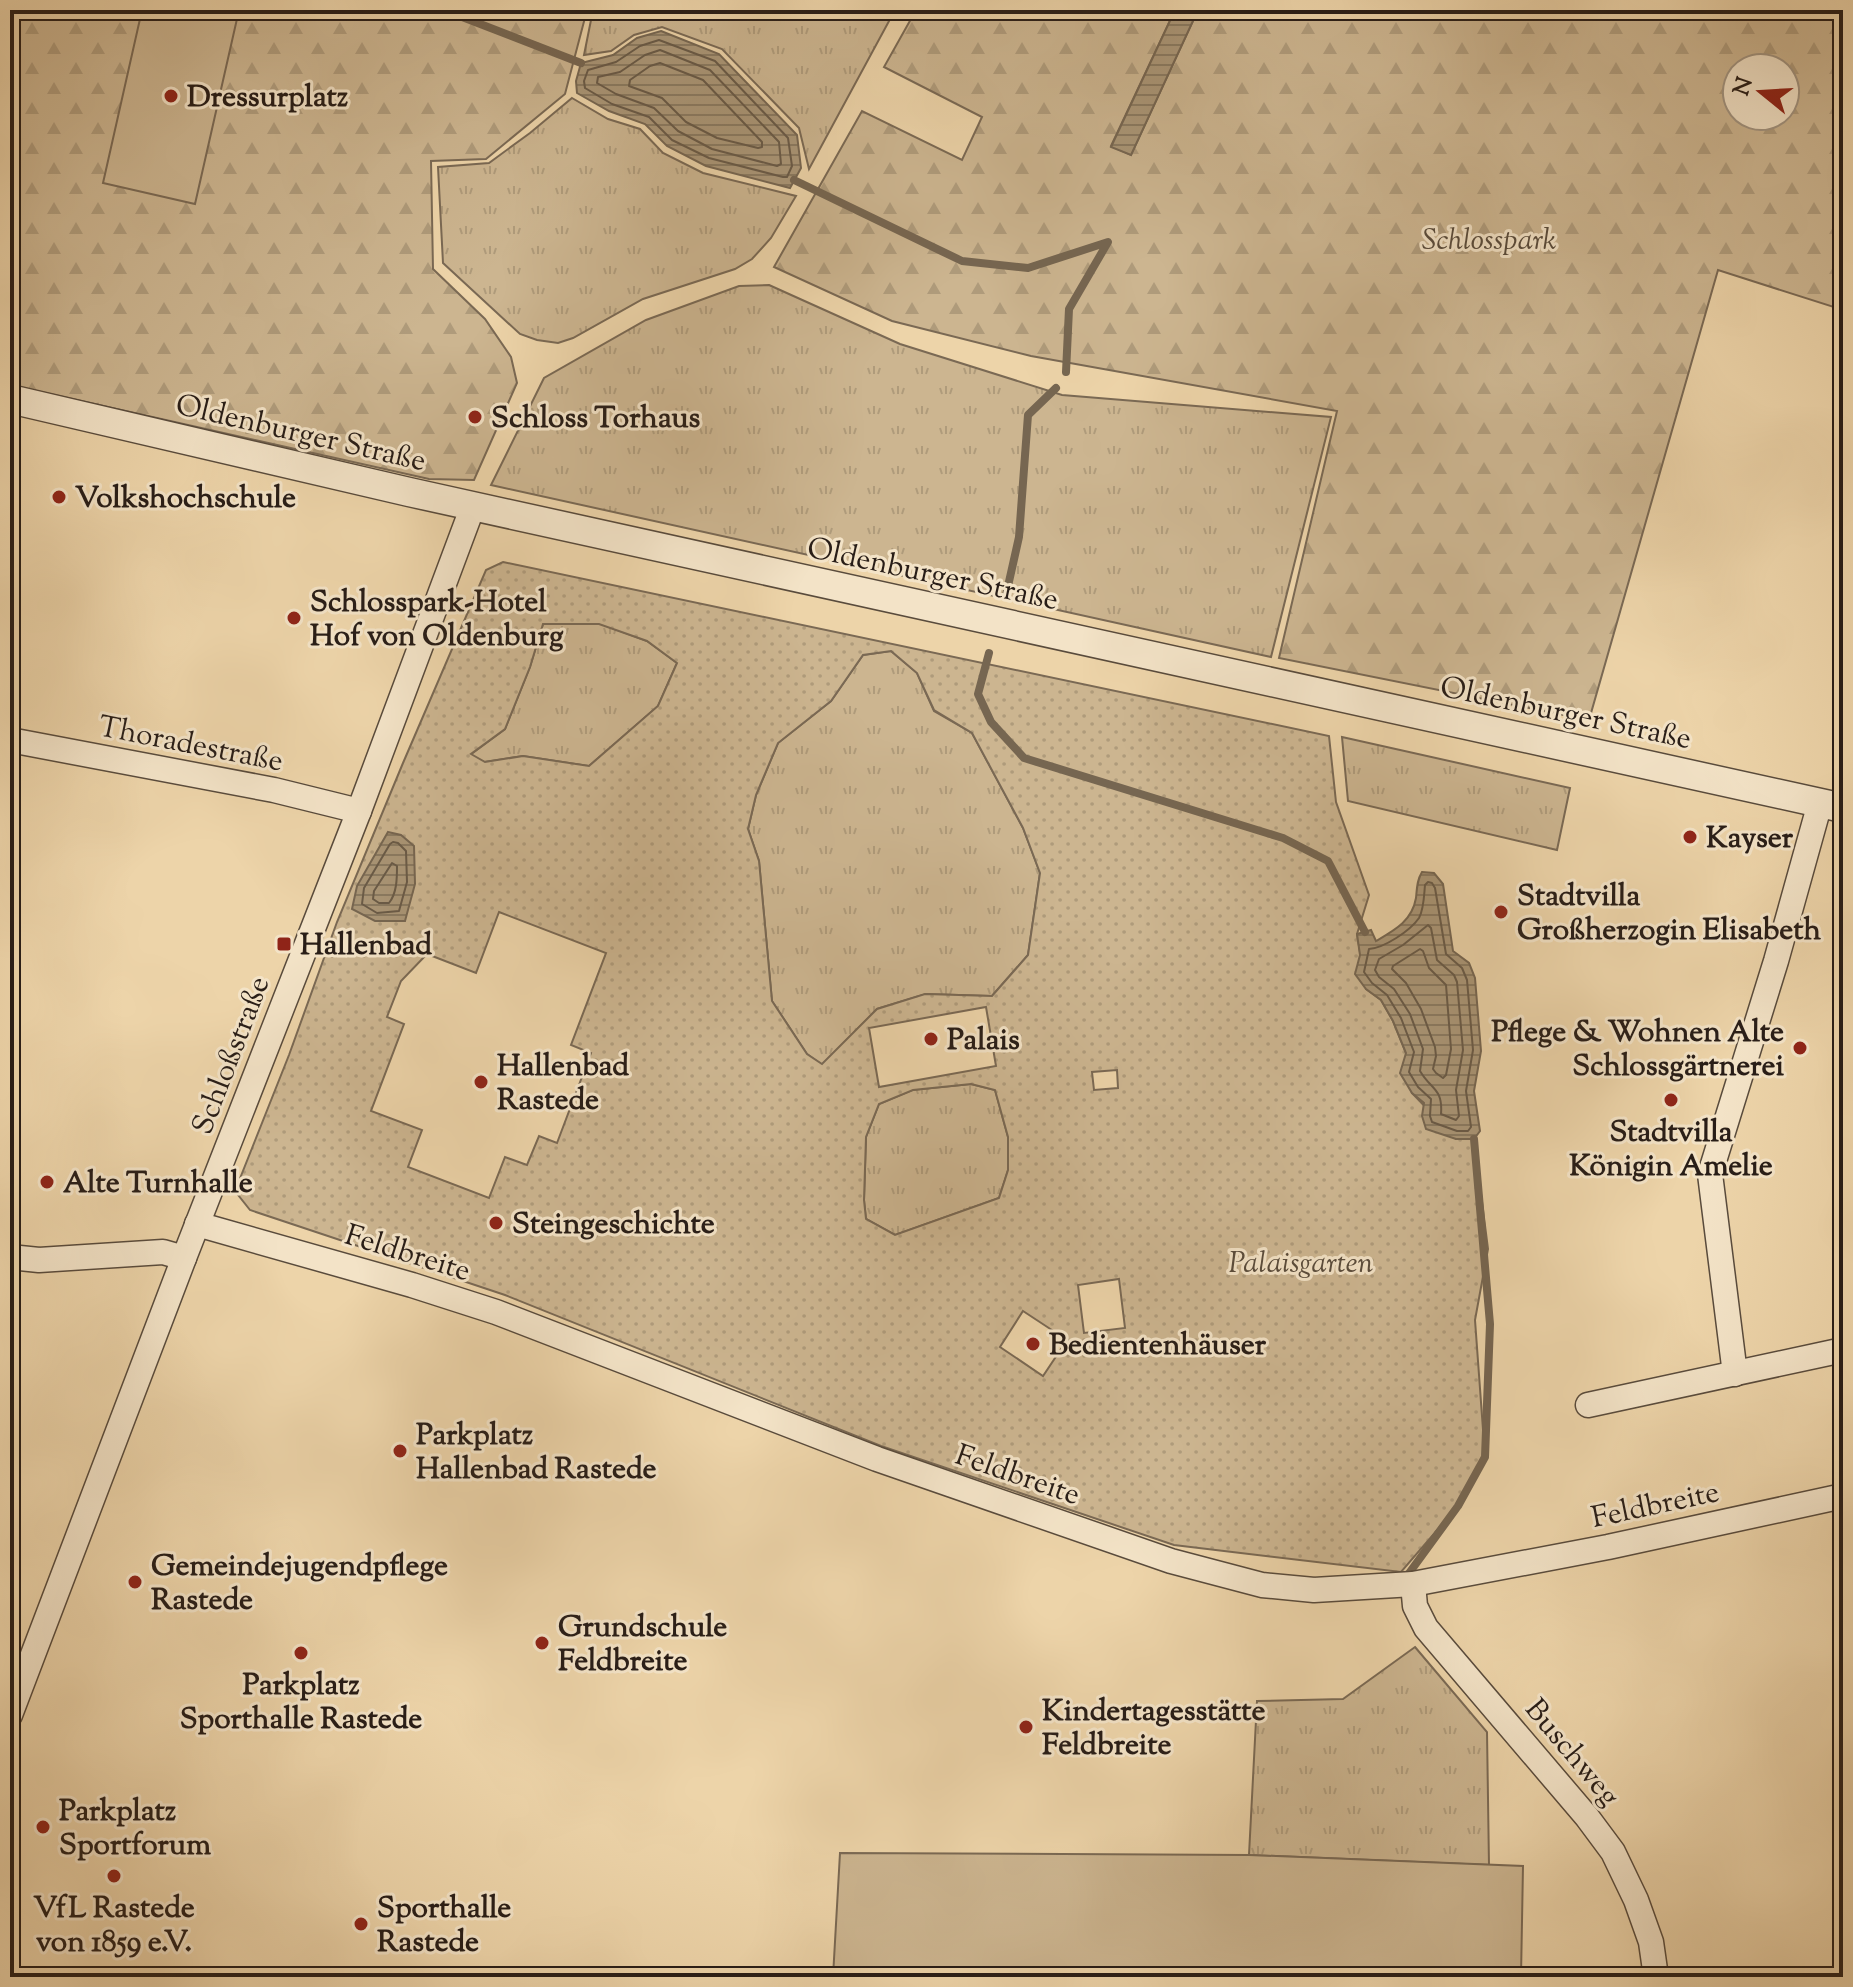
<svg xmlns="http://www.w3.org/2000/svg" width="1853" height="1987" font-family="'Sorts Mill Goudy',serif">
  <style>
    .grass { fill: url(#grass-tufts); stroke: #7a6954; stroke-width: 2 }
    .forest { fill: url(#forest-firs); stroke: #7a6954; stroke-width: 2; fill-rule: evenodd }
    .park { fill: url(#park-dots); stroke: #7a6954; stroke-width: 2; fill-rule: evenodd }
    .pitch { fill: #ccb590; stroke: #7a6954; stroke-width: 2 }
    .water { fill: url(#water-rules); stroke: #766651; stroke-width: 2 }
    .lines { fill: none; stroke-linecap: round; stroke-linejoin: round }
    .shore { stroke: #695a47; stroke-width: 2 }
    .stream { stroke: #766651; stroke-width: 8 }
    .minor-casing { stroke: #594b3c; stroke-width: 27 }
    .tertiary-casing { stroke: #594b3c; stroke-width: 31 }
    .minor { stroke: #f3e3c7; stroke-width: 24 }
    .tertiary { stroke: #f3e3c7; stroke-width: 28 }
    .poi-dot { fill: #8f2418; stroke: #f3e3c7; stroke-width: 3 }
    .labels { text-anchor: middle; stroke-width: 6; stroke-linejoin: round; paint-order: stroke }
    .poi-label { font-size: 30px; font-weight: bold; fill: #281d17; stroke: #f3e3c7; text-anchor: start }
    .park-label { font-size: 30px; font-style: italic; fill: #594b3b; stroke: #f3e3c7 }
    .street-label { font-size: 30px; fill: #281d17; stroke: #f3e3c7 }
  </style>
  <defs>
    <pattern id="grass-tufts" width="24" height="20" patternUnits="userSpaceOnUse" patternTransform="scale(2)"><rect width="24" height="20" fill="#ccb590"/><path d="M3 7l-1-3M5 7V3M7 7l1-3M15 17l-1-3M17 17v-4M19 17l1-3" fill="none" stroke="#af9b7b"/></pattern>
    <pattern id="forest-firs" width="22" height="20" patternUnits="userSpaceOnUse" patternTransform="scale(2)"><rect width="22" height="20" fill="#ccb590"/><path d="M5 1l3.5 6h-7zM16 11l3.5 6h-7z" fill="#af9b7b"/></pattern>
    <pattern id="park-dots" width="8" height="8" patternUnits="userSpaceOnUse" patternTransform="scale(2)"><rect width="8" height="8" fill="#ccb590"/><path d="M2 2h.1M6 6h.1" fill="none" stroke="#af9b7b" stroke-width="1.8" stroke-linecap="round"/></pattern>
    <pattern id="water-rules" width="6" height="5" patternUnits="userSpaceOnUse" patternTransform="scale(2)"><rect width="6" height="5" fill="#aa9677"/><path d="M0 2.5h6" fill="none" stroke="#8a7a61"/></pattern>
  </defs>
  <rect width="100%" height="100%" fill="#edd4a9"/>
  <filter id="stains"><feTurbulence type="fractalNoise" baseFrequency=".0025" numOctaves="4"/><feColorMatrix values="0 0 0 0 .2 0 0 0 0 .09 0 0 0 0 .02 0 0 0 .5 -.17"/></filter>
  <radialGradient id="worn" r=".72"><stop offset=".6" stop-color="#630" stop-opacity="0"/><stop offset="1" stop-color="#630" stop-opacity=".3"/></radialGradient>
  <g class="grass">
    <polygon points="593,10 895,10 809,169 799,128 722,49 662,27 634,35 611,51 584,55"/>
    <polygon points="572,98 608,119 640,129 663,153 703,173 796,196 771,238 752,259 735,269 643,299 573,338 558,343 537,340 520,334 443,263 438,167 489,163 530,133"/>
    <polygon points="769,285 900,344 1062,395 1331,417 1271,657 491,485 544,378 646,320 739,286"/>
    <polygon points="599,623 647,641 677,663 658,706 589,766 523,756 484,762 470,755 505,729 530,667 543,624"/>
    <polygon points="891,651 917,673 934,711 972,733 1023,828 1040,873 1028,955 992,996 926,994 877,1009 822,1065 807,1054 772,1001 759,861 748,829 756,795 778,743 831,701 863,655"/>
    <polygon points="1342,737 1570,788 1557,850 1348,801"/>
    <polygon points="971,1084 995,1090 1008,1137 1008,1170 999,1198 895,1235 866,1219 864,1200 866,1137 879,1104 912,1090"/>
    <polygon points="1415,1647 1487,1732 1489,1865 1249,1855 1257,1701 1343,1699"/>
  </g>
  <g class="forest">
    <polygon points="10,10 587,10 565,94 486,159 431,161 433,269 485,319 511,357 517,383 474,480 429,479 10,385"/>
    <path d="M916 10H1175L1111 146 1131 155 1198 10H1832L1843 15V310L1718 270 1589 720 1279 658 1337 411 1031 356 892 321 774 267 862 111 962 160 982 117 884 67ZM1737 68H1785V116H1737Z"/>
  </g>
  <path class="park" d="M503 562 1329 736 1336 802 1369 895 1357 934 1366 989 1381 1000 1393 1021 1406 1053 1412 1093 1456 1139H1474L1488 1249 1475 1320 1485 1457 1458 1506 1401 1572 1174 1545 881 1446 505 1295 250 1210 235 1191 289 1055 337 922 403 763 486 570ZM543 624H599L647 641 677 663 658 706 589 766 523 756 485 762 471 754 505 729 530 667ZM891 651 917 673 934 710 972 733 1023 828 1040 873 1028 955 992 996 925 994 877 1009 822 1064 807 1054 772 1001 759 861 748 829 756 795 778 743 831 701 863 655ZM499 912 606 953 571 1045 591 1053 557 1143 539 1136 527 1165 505 1157 489 1198 408 1167 422 1130 371 1111 404 1024 387 1017 401 981 427 954 476 973ZM986 1007 996 1066 879 1087 869 1028ZM1117 1070 1118 1088 1094 1090 1092 1072ZM971 1084 995 1090 1008 1137V1170L999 1198 895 1235 866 1219 864 1200 866 1137 879 1104 913 1090ZM1119 1279 1125 1328 1084 1333 1078 1285ZM1023 1311 1067 1340 1043 1376 1000 1347Z"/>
  <g class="pitch">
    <polygon points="142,10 239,10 195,204 103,183"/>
    <polygon points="840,1853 1249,1855 1523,1866 1521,1977 833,1977"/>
  </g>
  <g class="water">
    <polygon points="1175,10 1198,10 1131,155 1111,147"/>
    <polygon points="661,31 719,54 797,135 801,168 790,188 706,166 667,146 645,124 609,111 577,93 576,81 581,63 613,55 637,38"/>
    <polygon points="388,832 401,835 414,846 415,884 405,921 375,921 352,909 357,886"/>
    <path d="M1422 872 1434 873 1443 884 1453 951 1469 963 1475 978 1481 1051 1474 1091 1480 1131 1474 1139H1456L1426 1129 1422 1116 1424 1103 1412 1093 1400 1073 1406 1053 1393 1021 1381 1000 1366 989 1355 974 1360 955 1357 934 1371 930 1376 941C1395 930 1412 921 1416 898 1417 888 1417 880 1422 872Z"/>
  </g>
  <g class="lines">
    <g class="shore">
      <polygon points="659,40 715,61 788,138 792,166 787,177 783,177 709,158 672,140 649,117 612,104 585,88 584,81 588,70 616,62 640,46"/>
      <polygon points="660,50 710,70 779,142 781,164 777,166 712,149 678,131 654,108 616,94 597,83 598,77 620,72 645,55"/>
      <polygon points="660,63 703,80 762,142 762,147 758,148 717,138 686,122 662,98 629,86 630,80 650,66"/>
      <polygon points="393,842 398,843 406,851 407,882 399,911 377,913 362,904 364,888 390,844"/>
      <path d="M392 863 397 866C397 878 397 893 389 903H379L373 899 374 891Z"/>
      <path d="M1428 882 1432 883 1435 888 1446 954 1462 968 1467 980 1473 1050 1466 1091 1471 1127 1468 1131H1457L1432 1122 1430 1116 1431 1099 1418 1087 1409 1072 1414 1052 1401 1018 1387 995 1372 983 1364 972 1369 949C1384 948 1410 931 1419 918 1424 909 1424 895 1425 885Z"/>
      <path d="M1428 925 1431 928 1437 960 1454 975 1457 982 1463 1050 1456 1090 1459 1116 1456 1120 1441 1114C1443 1088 1431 1090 1420 1071L1423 1049 1410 1014 1394 989 1379 977 1375 970 1379 959 1403 945Z"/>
      <polygon points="1420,949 1423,951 1429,968 1446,985 1451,1049 1446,1075 1443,1078 1436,1073 1433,1069 1436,1056 1435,1047 1421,1009 1406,983 1392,969 1393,966"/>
    </g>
    <g class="stream">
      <polyline points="444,10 581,63"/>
      <polyline points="794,180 962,261 1028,268 1108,242 1069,309 1066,372"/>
      <polyline points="1006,595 1019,537 1028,415 1056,388"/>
      <polyline points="989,653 978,694 991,722 1024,758 1283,838 1328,861 1365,932"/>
      <polyline points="1407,1576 1458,1506 1485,1457 1490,1324 1474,1139"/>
    </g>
    <defs>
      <g id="minor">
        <polyline points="10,740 274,790 359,811"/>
        <polyline points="197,1224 412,1285 496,1312 877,1459 1171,1561 1262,1585 1314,1590 1413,1584 1608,1547 1843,1496"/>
        <polyline points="10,1257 39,1260 163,1252 184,1258"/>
        <polyline points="1735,1374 1710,1174 1776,961 1820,803"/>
        <polyline points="1588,1405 1843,1350"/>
        <polyline points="1413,1584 1415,1606 1426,1628 1587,1817 1613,1852 1636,1900 1651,1942 1656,1977"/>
        <polyline points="10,1715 184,1258 359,811 473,506"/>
      </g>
      <polyline id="tertiary" points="10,399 409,492 1843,808"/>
    </defs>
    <use href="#minor" class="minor-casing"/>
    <use href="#tertiary" class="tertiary-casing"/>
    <use href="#minor" class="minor"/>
    <use href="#tertiary" class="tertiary"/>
  </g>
  <g class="poi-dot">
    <circle cx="171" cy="96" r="8"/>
    <circle cx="475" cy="417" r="8"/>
    <circle cx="59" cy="497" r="8"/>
    <circle cx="294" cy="618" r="8"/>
    <circle cx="1690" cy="837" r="8"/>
    <circle cx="1501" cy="912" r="8"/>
    <rect x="276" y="936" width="16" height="16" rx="4"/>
    <circle cx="931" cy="1039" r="8"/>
    <circle cx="1800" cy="1048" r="8"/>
    <circle cx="481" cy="1082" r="8"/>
    <circle cx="1671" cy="1100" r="8"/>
    <circle cx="47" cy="1182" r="8"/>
    <circle cx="496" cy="1223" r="8"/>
    <circle cx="1033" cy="1344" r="8"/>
    <circle cx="400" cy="1451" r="8"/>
    <circle cx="135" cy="1582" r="8"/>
    <circle cx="542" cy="1643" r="8"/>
    <circle cx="301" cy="1653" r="8"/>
    <circle cx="1026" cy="1727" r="8"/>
    <circle cx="43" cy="1827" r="8"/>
    <circle cx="114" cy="1876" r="8"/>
    <circle cx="361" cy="1924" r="8"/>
  </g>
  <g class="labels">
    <g class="poi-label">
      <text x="187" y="106">Dressurplatz</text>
      <text x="491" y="427">Schloss Torhaus</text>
      <text x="75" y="507">Volkshochschule</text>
      <text x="310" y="611">Schlosspark-Hotel<tspan x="310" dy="34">Hof von Oldenburg</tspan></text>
      <text x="1706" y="847">Kayser</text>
      <text x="1517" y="905">Stadtvilla<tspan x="1517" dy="34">Großherzogin Elisabeth</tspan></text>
      <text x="300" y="954">Hallenbad</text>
      <text x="1784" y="1041" text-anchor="end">Pflege &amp; Wohnen Alte<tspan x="1784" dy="34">Schlossgärtnerei</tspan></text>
      <text x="947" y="1049">Palais</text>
      <text x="497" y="1075">Hallenbad<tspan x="497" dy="34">Rastede</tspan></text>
      <text x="1671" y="1141" text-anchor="middle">Stadtvilla<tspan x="1671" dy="34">Königin Amelie</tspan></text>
      <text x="63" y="1192">Alte Turnhalle</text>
      <text x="512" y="1233">Steingeschichte</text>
      <text x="1049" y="1354">Bedientenhäuser</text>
      <text x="416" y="1444">Parkplatz<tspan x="416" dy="34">Hallenbad Rastede</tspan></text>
      <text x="151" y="1575">Gemeindejugendpflege<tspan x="151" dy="34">Rastede</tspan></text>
      <text x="558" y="1636">Grundschule<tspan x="558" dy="34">Feldbreite</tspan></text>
      <text x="301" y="1694" text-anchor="middle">Parkplatz<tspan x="301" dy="34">Sporthalle Rastede</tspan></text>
      <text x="1042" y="1720">Kindertagesstätte<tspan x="1042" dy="34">Feldbreite</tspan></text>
      <text x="59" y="1820">Parkplatz<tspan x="59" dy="34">Sportforum</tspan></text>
      <text x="114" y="1917" text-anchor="middle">VfL Rastede<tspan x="114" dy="34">von 1859 e.V.</tspan></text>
      <text x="377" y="1917">Sporthalle<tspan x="377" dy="34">Rastede</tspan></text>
    </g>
    <g class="park-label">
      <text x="1489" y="249">Schlosspark</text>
      <text x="1301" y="1272">Palaisgarten</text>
    </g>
    <g class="street-label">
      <text transform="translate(301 432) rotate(13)" y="10">Oldenburger Straße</text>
      <text transform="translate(933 573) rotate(12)" y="10">Oldenburger Straße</text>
      <text transform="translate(1566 712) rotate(12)" y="10">Oldenburger Straße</text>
      <text transform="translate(191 743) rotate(11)" y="10">Thoradestraße</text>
      <text transform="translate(230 1055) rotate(-69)" y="10">Schloßstraße</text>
      <text transform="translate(408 1252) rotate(17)" y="10">Feldbreite</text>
      <text transform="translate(1018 1474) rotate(19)" y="10">Feldbreite</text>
      <text transform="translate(1655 1504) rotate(-12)" y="10">Feldbreite</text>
      <text transform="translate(1573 1752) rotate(50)" y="10">Buschweg</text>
    </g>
  </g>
  <rect width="1853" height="1987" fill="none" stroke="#edd4a9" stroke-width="40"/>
  <rect x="12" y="12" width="1829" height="1963" fill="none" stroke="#281d17" stroke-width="4"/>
  <rect x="20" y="20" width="1813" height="1947" fill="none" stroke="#281d17" stroke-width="2"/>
  <g transform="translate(1761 92) rotate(288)"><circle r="38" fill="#f3e3c7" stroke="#a29481" stroke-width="2"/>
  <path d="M0-6L14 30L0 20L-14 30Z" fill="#8f2418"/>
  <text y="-12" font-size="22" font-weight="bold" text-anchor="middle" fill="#281d17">N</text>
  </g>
  <rect width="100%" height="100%" filter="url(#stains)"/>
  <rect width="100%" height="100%" fill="url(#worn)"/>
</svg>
